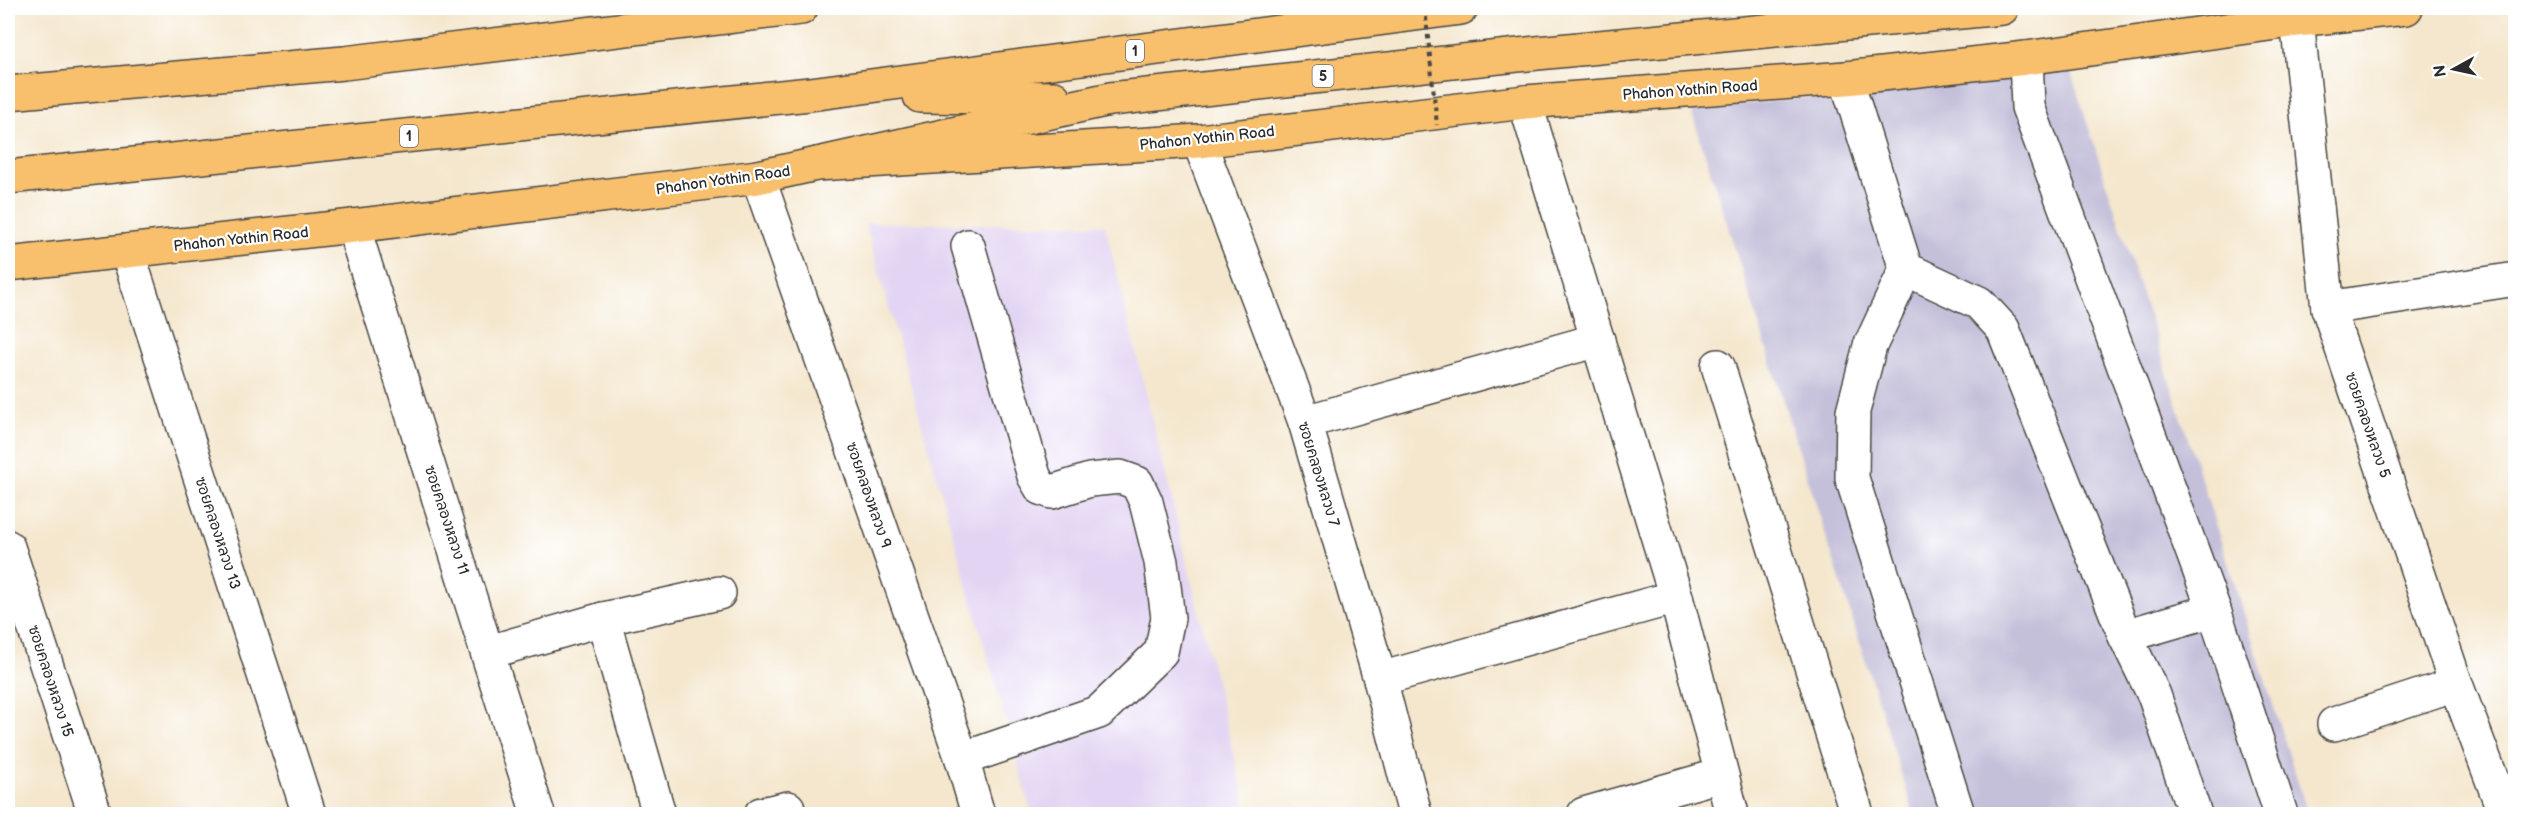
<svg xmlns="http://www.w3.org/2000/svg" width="2523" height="822" font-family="'Balsamiq Sans','Playpen Sans Thai',sans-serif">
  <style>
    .built { fill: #e2d4f3 }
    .industrial { fill: #c5c0da }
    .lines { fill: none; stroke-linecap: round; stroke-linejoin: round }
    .minor-casing { stroke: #494743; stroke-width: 36 }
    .major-casing { stroke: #494743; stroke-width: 36 }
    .highway-casing { stroke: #494743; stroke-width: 36 }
    .minor { stroke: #fff; stroke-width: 33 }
    .major { stroke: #f8bf6c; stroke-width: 33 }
    .highway { stroke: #f8bf6c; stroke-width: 33 }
    .path-bridge { stroke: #494743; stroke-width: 4; stroke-dasharray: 4.5 4.5; stroke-linecap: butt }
    .labels { text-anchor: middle; stroke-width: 4.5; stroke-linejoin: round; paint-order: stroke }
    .shield { fill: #fff; stroke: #6b6b6b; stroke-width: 1.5 }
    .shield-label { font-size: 14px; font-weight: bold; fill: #2b2b2b }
    .street-label { font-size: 15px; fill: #2b2b2b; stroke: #fff }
  </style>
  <rect width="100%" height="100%" fill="#fff"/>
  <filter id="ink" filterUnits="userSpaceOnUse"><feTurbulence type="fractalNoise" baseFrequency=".0167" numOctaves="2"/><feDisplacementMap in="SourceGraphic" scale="12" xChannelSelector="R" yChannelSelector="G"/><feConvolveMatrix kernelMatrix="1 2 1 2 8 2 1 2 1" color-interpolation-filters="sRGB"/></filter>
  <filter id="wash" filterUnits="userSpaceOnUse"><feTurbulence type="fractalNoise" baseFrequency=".008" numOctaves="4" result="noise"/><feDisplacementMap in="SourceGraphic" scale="24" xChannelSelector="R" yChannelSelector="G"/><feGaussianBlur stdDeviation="1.35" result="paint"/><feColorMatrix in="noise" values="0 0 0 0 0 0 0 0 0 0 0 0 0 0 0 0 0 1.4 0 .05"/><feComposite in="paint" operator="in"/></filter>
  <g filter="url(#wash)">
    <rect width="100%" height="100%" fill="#f4e7ce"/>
    <polygon class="built" points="865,223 1105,225 1248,814 1032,814"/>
    <polygon class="industrial" points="2070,69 2308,814 1914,814 1691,110"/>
  </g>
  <g filter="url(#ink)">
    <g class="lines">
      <defs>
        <g id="minor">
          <polyline points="2297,20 2328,308 2456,684 2505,814"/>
          <polyline points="2026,58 2028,107 2214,610 2281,814"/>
          <polyline points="1846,78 1906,269 1870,346 1853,411 1852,478 1958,814"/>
          <polyline points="1525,102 1676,597 1732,814"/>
          <polyline points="1199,141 1305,422 1380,679 1415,814"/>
          <polyline points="758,177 962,759 978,814"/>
          <polyline points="353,226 538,814"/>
          <polyline points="127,251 309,814"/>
          <polyline points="1906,269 1979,303 2003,329 2125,636 2154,695 2195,814"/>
          <polyline points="2328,308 2516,279"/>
          <polyline points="1718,366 1857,814"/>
          <polyline points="1305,422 1598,340"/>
          <polyline points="8,547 95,814"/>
          <polyline points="603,619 659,814"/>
          <polyline points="2125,636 2214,610"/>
          <polyline points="489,652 603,619 719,593"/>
          <polyline points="1380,679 1676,597"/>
          <polyline points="2334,724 2456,684"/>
          <polyline points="962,759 1099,712 1161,652 1168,618 1161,562 1146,502 1137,483 1120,477 1090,480 1052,492 1041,488 1034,476 968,246"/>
          <polyline points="761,814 788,808"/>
          <polyline points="1584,814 1721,775"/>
        </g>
        <polyline id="major" points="8,264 353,226 758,177 817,164 1199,141 1525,102 1846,78 2026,58 2297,20 2406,8"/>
        <g id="highway">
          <polyline points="8,93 344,63 801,8"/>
          <polyline points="920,96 1054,98"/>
          <polyline points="817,164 1110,99 1537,53 2002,8"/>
          <polyline points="8,177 810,94 1461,8"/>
        </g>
      </defs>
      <use href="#minor" class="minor-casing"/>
      <use href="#major" class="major-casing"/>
      <use href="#highway" class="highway-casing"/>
      <use href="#minor" class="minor"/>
      <use href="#major" class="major"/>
      <use href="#highway" class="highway"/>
      <polyline class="path-bridge" points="1425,8 1437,125"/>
    </g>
  </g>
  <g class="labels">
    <g class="shield">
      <rect x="1126" y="40" width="18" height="22" rx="4.5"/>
      <rect x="1312.5" y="65" width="21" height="22" rx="4.5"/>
      <rect x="400" y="125" width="18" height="22" rx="4.5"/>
    </g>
    <g class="shield-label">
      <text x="1135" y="56">1</text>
      <text x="1323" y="81">5</text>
      <text x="409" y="141">1</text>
    </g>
    <g class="street-label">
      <text transform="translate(1690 90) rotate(-4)" y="5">Phahon Yothin Road</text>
      <text transform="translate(1207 138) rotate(-6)" y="5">Phahon Yothin Road</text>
      <text transform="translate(723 180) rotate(-8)" y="5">Phahon Yothin Road</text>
      <text transform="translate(241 239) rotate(-6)" y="5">Phahon Yothin Road</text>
      <text transform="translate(2368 425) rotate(71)" y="5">ซอยคลองหลวง 5</text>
      <text transform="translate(1319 474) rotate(73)" y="5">ซอยคลองหลวง 7</text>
      <text transform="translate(869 495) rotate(71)" y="5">ซอยคลองหลวง 9</text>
      <text transform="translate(447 520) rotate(72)" y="5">ซอยคลองหลวง 11</text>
      <text transform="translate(218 533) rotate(72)" y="5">ซอยคลองหลวง 13</text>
      <text transform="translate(51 681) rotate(72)" y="5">ซอยคลองหลวง 15</text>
    </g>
  </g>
  <rect width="2523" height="822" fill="none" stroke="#fff" stroke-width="30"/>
  <g transform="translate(2454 69) rotate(262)" stroke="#ffffff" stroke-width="4.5" paint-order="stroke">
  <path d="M0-4.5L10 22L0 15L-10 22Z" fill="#2b2b2b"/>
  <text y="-9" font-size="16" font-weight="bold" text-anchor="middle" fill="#2b2b2b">N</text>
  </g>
</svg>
